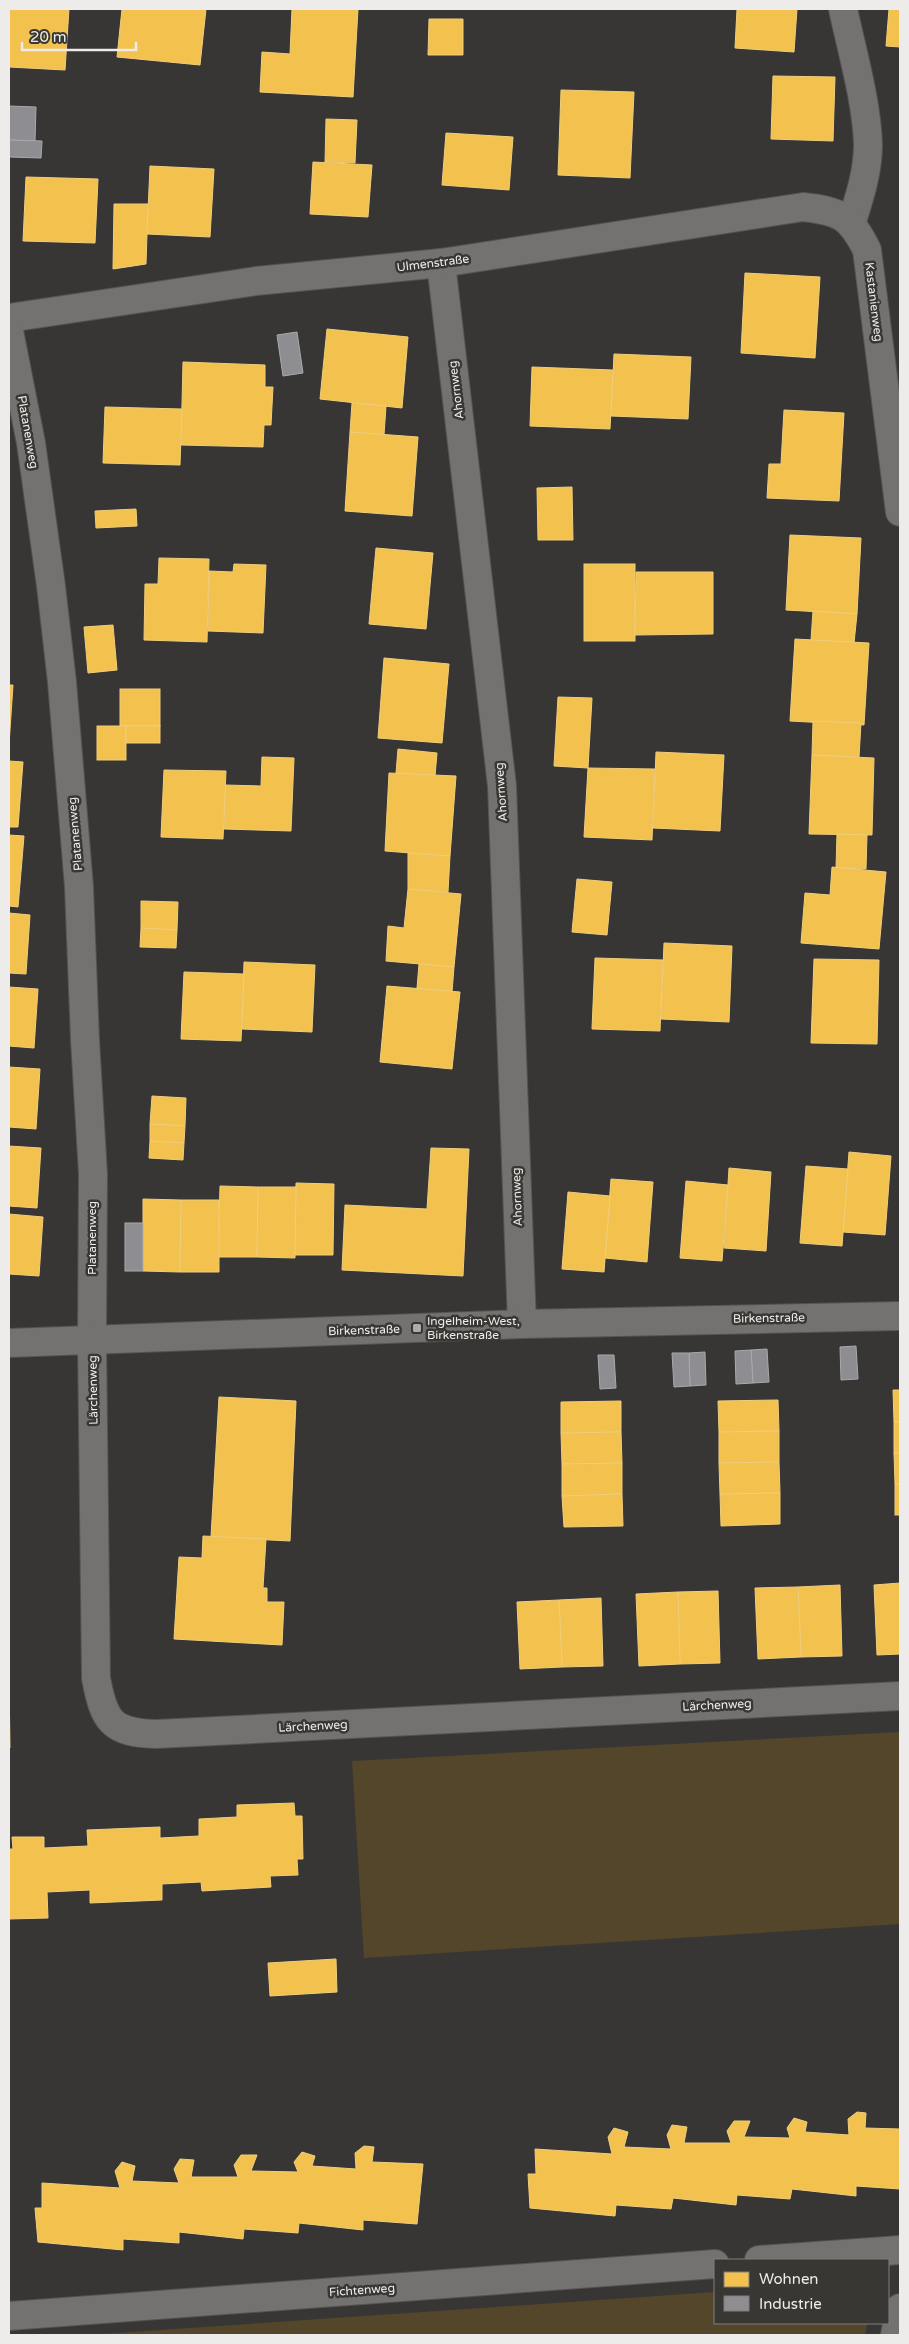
<svg xmlns="http://www.w3.org/2000/svg" width="909" height="2344" font-family="'Varela Round',sans-serif">
  <style>
    .green { fill: #53462a }
    .homes { fill: #f2c14e; stroke: #f0ce7d }
    .industry { fill: #8d8d92; stroke: #aaaaac }
    .lines { fill: none; stroke-linecap: round; stroke-linejoin: round }
    .minor-casing { stroke: #545352; stroke-width: 30 }
    .minor { stroke: #737271; stroke-width: 28 }
    .poi-dot { fill: #adacaa; stroke: #383733; stroke-width: 2 }
    .labels { text-anchor: middle; stroke-width: 5; stroke-linejoin: round; paint-order: stroke }
    .street-label { font-size: 12px; fill: #edecea; stroke: #383733 }
    .poi-label { font-size: 12px; fill: #edecea; stroke: #383733; text-anchor: start }
  </style>
  <rect width="100%" height="100%" fill="#373634"/>
  <g class="green">
    <polygon points="900,1732 900,1924 364,1958 352,1761"/>
    <polygon points="715,2292 715,2323 867,2323 865,2335 87,2335"/>
  </g>
  <g class="homes">
    <polygon points="9,9 69,9 65,70 9,67"/>
    <polygon points="122,9 206,9 200,65 117,57"/>
    <polygon points="292,9 358,9 353,97 260,92 262,52 290,54"/>
    <polygon points="737,9 797,9 794,52 735,48"/>
    <polygon points="889,9 900,9 900,47 886,46"/>
    <polygon points="429,19 463,19 463,55 428,55"/>
    <polygon points="773,76 835,77 833,141 771,139"/>
    <polygon points="561,90 634,92 630,178 558,175"/>
    <polygon points="326,119 357,120 355,163 325,162"/>
    <polygon points="446,133 513,137 509,190 442,185"/>
    <polygon points="313,162 372,165 368,217 310,214"/>
    <polygon points="150,166 214,169 210,237 147,234"/>
    <polygon points="26,177 98,179 95,243 23,241"/>
    <polygon points="114,204 148,204 146,264 113,269"/>
    <polygon points="745,273 820,277 815,358 741,353"/>
    <polygon points="327,329 408,337 402,408 320,399"/>
    <polygon points="614,354 691,357 688,419 611,416"/>
    <polygon points="183,362 265,365 265,387 273,387 271,425 264,425 263,447 181,445"/>
    <polygon points="532,367 613,370 610,429 530,426"/>
    <polygon points="352,403 386,406 384,435 350,432"/>
    <polygon points="105,407 182,409 180,465 103,463"/>
    <polygon points="784,410 844,413 839,501 767,498 769,464 781,464"/>
    <polygon points="350,432 418,437 412,516 345,511"/>
    <polygon points="572,487 573,540 538,540 537,488"/>
    <polygon points="136,509 137,526 96,528 95,511"/>
    <polygon points="790,535 861,538 857,614 786,610"/>
    <polygon points="376,548 433,553 426,629 369,624"/>
    <polygon points="159,558 209,559 207,642 144,640 145,584 158,584"/>
    <polygon points="234,564 266,565 263,633 208,631 209,571 233,572"/>
    <rect x="584" y="564" width="51" height="77"/>
    <polygon points="636,572 713,572 713,634 635,635"/>
    <polygon points="813,611 857,614 854,643 811,640"/>
    <polygon points="113,625 117,670 88,673 84,627"/>
    <polygon points="795,639 869,643 864,725 790,721"/>
    <polygon points="384,658 449,664 442,743 378,738"/>
    <polygon points="9,685 13,685 9,745"/>
    <rect x="120" y="689" width="40" height="37"/>
    <polygon points="558,697 592,698 588,768 554,766"/>
    <polygon points="813,721 861,723 859,757 812,755"/>
    <rect x="97" y="726" width="29" height="34"/>
    <rect x="126" y="726" width="34" height="17"/>
    <polygon points="398,749 437,753 435,776 396,773"/>
    <polygon points="656,752 724,755 720,831 653,828"/>
    <polygon points="812,755 874,758 872,835 809,834"/>
    <polygon points="262,757 294,758 291,831 224,829 225,785 261,786"/>
    <polygon points="9,761 23,762 18,827 9,827"/>
    <polygon points="588,768 655,769 652,840 584,837"/>
    <polygon points="164,770 226,771 223,839 161,837"/>
    <polygon points="389,773 456,776 450,856 385,851"/>
    <polygon points="837,834 867,835 866,869 836,868"/>
    <polygon points="9,835 24,836 18,907 9,906"/>
    <polygon points="408,853 450,856 448,892 408,889"/>
    <polygon points="832,867 886,872 879,949 801,943 805,893 830,895"/>
    <polygon points="577,879 612,882 607,935 572,932"/>
    <polygon points="408,889 461,894 454,967 386,961 388,926 404,928"/>
    <polygon points="141,901 178,902 177,930 141,928"/>
    <polygon points="9,913 30,915 26,974 9,973"/>
    <polygon points="141,928 177,930 176,948 140,947"/>
    <polygon points="664,943 732,946 729,1022 661,1019"/>
    <polygon points="595,958 663,960 660,1031 592,1029"/>
    <polygon points="814,959 879,960 877,1044 811,1043"/>
    <polygon points="244,962 315,965 312,1032 242,1029"/>
    <polygon points="419,964 454,967 452,992 417,988"/>
    <polygon points="184,972 244,974 241,1041 181,1039"/>
    <polygon points="387,986 460,992 452,1069 380,1062"/>
    <polygon points="9,987 38,989 34,1048 9,1046"/>
    <polygon points="9,1067 40,1069 36,1129 9,1127"/>
    <polygon points="152,1096 186,1098 185,1126 150,1124"/>
    <polygon points="150,1124 185,1126 184,1143 150,1141"/>
    <polygon points="150,1141 184,1143 183,1160 149,1158"/>
    <polygon points="9,1146 41,1148 37,1208 9,1206"/>
    <polygon points="431,1148 469,1149 463,1276 342,1270 345,1205 427,1209"/>
    <polygon points="849,1152 891,1156 885,1235 843,1232"/>
    <polygon points="806,1166 848,1169 842,1246 800,1243"/>
    <polygon points="729,1168 771,1172 766,1251 724,1248"/>
    <polygon points="611,1179 653,1182 647,1262 605,1258"/>
    <polygon points="686,1181 728,1185 722,1261 680,1258"/>
    <polygon points="296,1183 334,1184 333,1255 295,1255"/>
    <polygon points="220,1186 258,1187 257,1257 218,1257"/>
    <polygon points="258,1187 296,1187 295,1258 257,1257"/>
    <polygon points="568,1192 610,1196 604,1272 562,1269"/>
    <polygon points="143,1199 181,1200 180,1272 143,1271"/>
    <polygon points="181,1200 219,1200 219,1272 180,1272"/>
    <polygon points="9,1214 43,1217 39,1276 9,1274"/>
    <polygon points="893,1390 900,1390 900,1422 894,1422"/>
    <polygon points="219,1397 296,1401 290,1541 211,1537"/>
    <polygon points="778,1400 779,1431 719,1432 718,1401"/>
    <polygon points="621,1401 621,1432 561,1433 561,1402"/>
    <rect x="894" y="1422" width="6" height="31"/>
    <polygon points="779,1431 779,1462 719,1463 719,1432"/>
    <polygon points="621,1432 622,1463 562,1464 561,1433"/>
    <polygon points="894,1453 900,1453 900,1484 895,1484"/>
    <polygon points="779,1462 780,1493 720,1494 719,1463"/>
    <polygon points="622,1463 622,1494 562,1496 562,1464"/>
    <rect x="895" y="1484" width="5" height="31"/>
    <polygon points="780,1493 780,1524 721,1526 720,1494"/>
    <polygon points="622,1494 623,1526 564,1527 562,1496"/>
    <polygon points="203,1536 266,1539 263,1588 267,1588 267,1602 284,1602 282,1645 174,1639 179,1557 202,1558"/>
    <polygon points="900,1583 900,1654 877,1655 874,1585"/>
    <polygon points="840,1585 842,1656 801,1657 798,1587"/>
    <polygon points="798,1587 801,1657 758,1659 755,1588"/>
    <polygon points="718,1591 720,1663 680,1664 678,1592"/>
    <polygon points="678,1592 680,1664 639,1666 636,1594"/>
    <polygon points="601,1598 603,1666 562,1667 559,1600"/>
    <polygon points="559,1600 562,1667 520,1669 517,1602"/>
    <polygon points="9,1678 10,1748 9,1748"/>
    <polygon points="294,1803 295,1816 302,1816 303,1859 297,1859 298,1875 270,1876 271,1887 202,1891 201,1882 162,1884 162,1900 90,1903 90,1890 47,1892 48,1918 9,1919 9,1849 13,1849 12,1837 44,1837 44,1848 88,1846 87,1830 160,1827 160,1838 199,1836 199,1819 237,1817 237,1805"/>
    <polygon points="336,1959 337,1992 270,1996 268,1963"/>
    <polygon points="857,2112 866,2113 865,2128 900,2129 900,2189 856,2186 856,2196 792,2189 790,2199 737,2195 736,2205 673,2198 671,2209 616,2205 615,2216 530,2208 528,2174 536,2174 535,2149 612,2154 608,2137 614,2128 628,2132 624,2147 671,2149 667,2135 672,2125 687,2127 684,2143 731,2143 727,2131 734,2121 750,2121 744,2137 790,2138 787,2128 794,2118 807,2122 805,2132 849,2135 848,2119"/>
    <polygon points="364,2146 374,2147 372,2162 423,2164 417,2224 363,2220 363,2230 299,2223 298,2233 244,2229 243,2239 179,2232 179,2243 123,2239 123,2250 38,2242 35,2208 42,2208 42,2183 120,2188 115,2171 122,2162 135,2166 132,2181 179,2183 174,2169 180,2159 194,2160 191,2177 238,2177 234,2165 241,2155 257,2155 251,2171 298,2172 294,2162 302,2152 315,2156 312,2166 356,2169 355,2153"/>
  </g>
  <g class="industry">
    <polygon points="9,106 36,107 35,141 9,140"/>
    <polygon points="9,140 42,141 41,158 9,157"/>
    <polygon points="297,332 303,373 283,376 277,335"/>
    <rect x="125" y="1223" width="18" height="48"/>
    <polygon points="856,1346 858,1379 841,1380 840,1347"/>
    <polygon points="767,1349 769,1382 753,1383 751,1350"/>
    <polygon points="751,1350 753,1383 736,1384 735,1351"/>
    <polygon points="705,1352 706,1385 690,1386 689,1353"/>
    <polygon points="672,1353 689,1353 690,1386 674,1387"/>
    <polygon points="598,1355 614,1355 616,1388 600,1389"/>
  </g>
  <g class="lines">
    <defs>
      <g id="minor">
        <path d="M843 9C852 51 867 103 868 145 868 172 859 199 851 224"/>
        <polyline points="441,263 502,786 522,1324"/>
        <path d="M9 318 256 281 441 263 803 207C840 211 850 216 867 250L900 512"/>
        <path d="M9 331 31 443 51 586 62 682 79 887 85 1040 93 1174 92 1341 96 1678C104 1721 111 1733 157 1734L900 1696"/>
        <polyline points="9,1343 522,1324 900,1316"/>
        <polyline points="759,2260 900,2250"/>
        <polyline points="9,2316 715,2264"/>
        <polyline points="895,2335 900,2308"/>
      </g>
    </defs>
    <use href="#minor" class="minor-casing"/>
    <use href="#minor" class="minor"/>
  </g>
  <rect class="poi-dot" x="412" y="1323" width="10" height="10" rx="2.5"/>
  <g class="labels">
    <g class="street-label">
      <text transform="translate(433 263) rotate(-7)" y="4">Ulmenstraße</text>
      <text transform="translate(874 302) rotate(83)" y="4">Kastanienweg</text>
      <text transform="translate(456 390) rotate(-97)" y="4">Ahornweg</text>
      <text transform="translate(28 432) rotate(80)" y="4">Platanenweg</text>
      <text transform="translate(501 792) rotate(-94)" y="4">Ahornweg</text>
      <text transform="translate(75 834) rotate(-95)" y="4">Platanenweg</text>
      <text transform="translate(517 1197) rotate(-92)" y="4">Ahornweg</text>
      <text transform="translate(92 1238) rotate(-90)" y="4">Platanenweg</text>
      <text transform="translate(769 1318) rotate(-1)" y="4">Birkenstraße</text>
      <text transform="translate(364 1330) rotate(-2)" y="4">Birkenstraße</text>
      <text transform="translate(93 1390) rotate(-91)" y="4">Lärchenweg</text>
      <text transform="translate(717 1705) rotate(-3)" y="4">Lärchenweg</text>
      <text transform="translate(313 1726) rotate(-3)" y="4">Lärchenweg</text>
      <text transform="translate(362 2290) rotate(-4)" y="4">Fichtenweg</text>
    </g>
    <g class="poi-label">
      <text x="427" y="1325">Ingelheim-West,<tspan x="427" dy="14">Birkenstraße</tspan></text>
    </g>
  </g>
  <rect width="909" height="2344" fill="none" stroke="#edecea" stroke-width="20"/>
  <rect x="714" y="2259" width="175" height="65" fill="#383733" stroke="#807f7c"/>
  <rect x="724" y="2272" width="25" height="15" fill="#f2c14e" stroke="#807f7c"/>
  <text x="759" y="2284" font-size="15" fill="#edecea">Wohnen</text>
  <rect x="724" y="2296" width="25" height="15" fill="#8d8d92" stroke="#807f7c"/>
  <text x="759" y="2309" font-size="15" fill="#edecea">Industrie</text>
  <path d="M22 42v8h114v-8" fill="none" stroke="#edecea" stroke-width="2.5"/>
  <text x="30" y="42" font-size="15" fill="#edecea" stroke="#383733" stroke-width="4" paint-order="stroke">20 m</text>
</svg>
